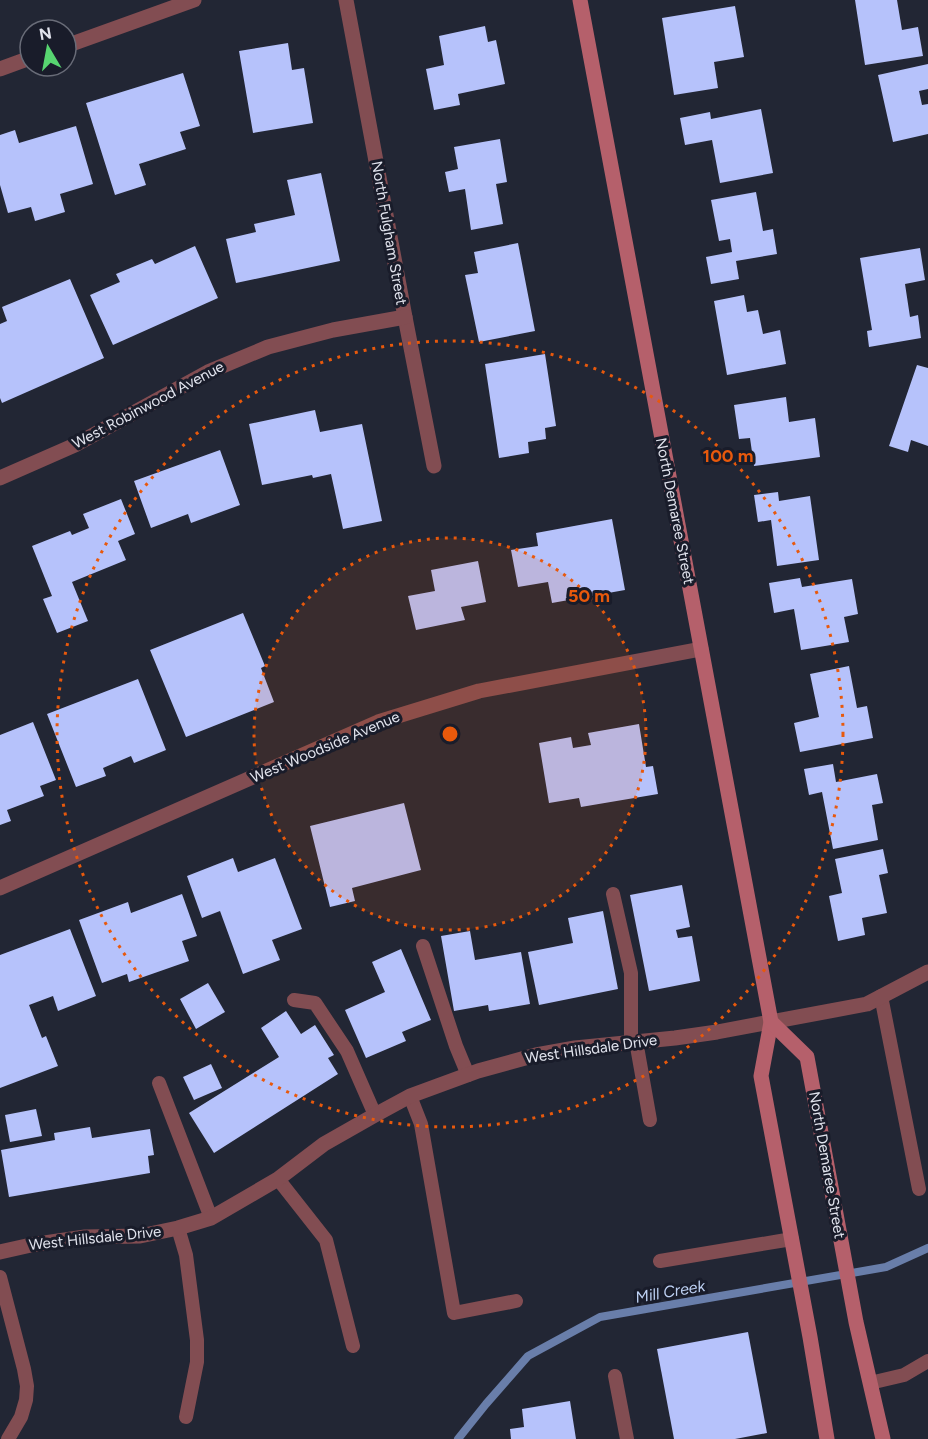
<svg xmlns="http://www.w3.org/2000/svg" width="928" height="1439" font-family="Figtree,sans-serif">
  <style>
    .lines { fill: none; stroke-linecap: round; stroke-linejoin: round }
    .stream { stroke: #697eaa; stroke-width: 8 }
    .building { fill: #b6c2fb }
    .service { stroke: #824d52; stroke-width: 14 }
    .minor { stroke: #824d52; stroke-width: 15 }
    .secondary { stroke: #b5606b; stroke-width: 15 }
    .ring { fill: none; stroke: #e8590c; stroke-width: 3; stroke-dasharray: 3 6 }
    .labels { text-anchor: middle; stroke-width: 6; stroke-linejoin: round; paint-order: stroke }
    .street-label { font-size: 15px; fill: #e1e3ed; stroke: #191c2a }
    .water-label { font-size: 16px; font-style: italic; fill: #bdd0f2; stroke: #191c2a }
    .centre { fill: #e8590c; stroke: #191c2a; stroke-width: 3 }
    .ring-label { font-size: 18px; text-anchor: middle; font-weight: bold; fill: #e8590c; stroke: #191c2a; stroke-width: 6; stroke-linejoin: round; paint-order: stroke }
  </style>
  <rect width="100%" height="100%" fill="#222634"/>
  <g class="lines">
    <polyline class="stream" points="458,1439 486,1404 528,1356 600,1317 886,1267 928,1248"/>
  </g>
  <g class="building">
    <polygon points="855,0 897,0 902,30 918,27 923,56 865,65"/>
    <polygon points="735,6 744,57 714,62 718,88 674,95 662,18"/>
    <polygon points="485,26 488,42 496,40 505,84 458,94 460,105 434,110 426,69 444,65 439,36"/>
    <polygon points="288,43 292,70 304,68 313,123 253,133 239,51"/>
    <polygon points="928,64 928,89 919,91 922,105 928,104 928,134 893,142 878,75"/>
    <polygon points="183,73 200,126 180,132 186,149 139,164 146,185 115,195 86,103"/>
    <polygon points="761,109 773,173 720,183 712,140 685,145 680,118 710,112 711,119"/>
    <polygon points="76,126 93,184 60,194 65,212 35,221 31,207 8,213 0,185 0,135 15,130 19,143"/>
    <polygon points="500,139 507,182 496,184 503,224 471,230 465,189 449,192 445,172 458,169 454,147"/>
    <polygon points="321,173 340,261 236,283 226,239 256,232 254,224 295,215 287,180"/>
    <polygon points="756,192 763,231 773,229 777,254 736,261 739,279 711,284 706,257 732,252 730,239 719,241 711,200"/>
    <polygon points="518,243 535,331 479,342 465,275 478,273 474,252"/>
    <polygon points="195,246 218,298 113,345 90,295 120,282 116,274 152,259 155,264"/>
    <polygon points="920,248 925,280 905,284 910,317 918,315 921,338 869,347 867,331 872,330 860,258"/>
    <polygon points="70,279 104,358 2,403 0,398 0,324 7,321 2,307"/>
    <polygon points="744,295 747,312 758,310 763,334 780,330 786,364 727,375 714,301"/>
    <polygon points="545,354 556,426 545,428 546,439 528,442 529,453 499,458 485,364"/>
    <polygon points="917,365 928,368 928,446 911,440 908,452 889,446"/>
    <polygon points="786,397 789,422 815,418 820,457 754,466 750,438 739,439 734,405"/>
    <polygon points="315,410 320,432 362,424 382,521 343,529 331,474 313,478 312,475 262,485 249,424"/>
    <polygon points="220,450 240,505 191,523 188,514 151,528 134,481"/>
    <polygon points="778,492 779,501 810,496 819,560 777,566 771,520 758,522 754,495"/>
    <polygon points="121,499 135,534 118,541 126,560 72,582 88,621 57,633 43,599 52,596 32,546 70,531 72,535 89,528 83,514"/>
    <polygon points="612,519 625,590 552,603 548,582 518,587 511,550 538,546 536,533"/>
    <polygon points="478,561 486,602 461,607 465,620 416,630 408,596 435,591 431,570"/>
    <polygon points="800,578 802,587 852,579 858,614 844,617 849,642 801,650 794,609 774,613 769,583"/>
    <polygon points="243,613 265,666 261,668 274,702 186,737 150,650"/>
    <polygon points="849,666 857,708 867,706 873,738 800,752 794,723 819,717 810,674"/>
    <polygon points="138,679 166,750 134,763 131,756 103,768 106,776 76,787 47,714"/>
    <polygon points="33,722 56,780 40,786 44,796 7,810 11,821 0,825 0,735"/>
    <polygon points="639,724 646,767 653,766 658,794 581,807 579,798 549,803 539,743 571,737 573,748 591,745 588,733"/>
    <polygon points="833,764 836,782 877,774 883,803 872,805 878,840 833,849 822,792 809,795 804,769"/>
    <polygon points="404,803 421,870 352,888 355,901 330,907 310,826"/>
    <polygon points="883,849 888,873 879,875 887,913 862,918 865,935 838,941 829,896 842,893 835,859"/>
    <polygon points="233,858 238,872 275,858 302,929 272,940 280,960 243,974 220,911 202,918 187,876"/>
    <polygon points="682,885 690,927 676,930 678,938 692,936 700,981 649,991 630,895"/>
    <polygon points="182,894 197,936 182,941 189,961 129,982 127,974 102,983 79,920 128,902 131,913"/>
    <polygon points="603,911 618,989 539,1005 528,952 573,943 568,918"/>
    <polygon points="70,929 96,996 58,1011 53,996 29,1005 42,1038 46,1036 58,1066 0,1088 0,955"/>
    <polygon points="470,931 475,960 521,952 530,1004 489,1011 488,1005 454,1011 441,936"/>
    <polygon points="401,949 431,1020 402,1032 406,1041 366,1058 345,1010 385,992 372,962"/>
    <polygon points="208,983 225,1012 196,1029 180,999"/>
    <polygon points="286,1011 301,1034 315,1025 334,1055 328,1058 338,1074 214,1153 189,1113 279,1057 261,1028"/>
    <polygon points="211,1064 222,1088 194,1100 183,1077"/>
    <polygon points="36,1109 42,1136 10,1142 5,1115"/>
    <polygon points="90,1127 92,1138 150,1129 154,1155 148,1156 150,1173 9,1197 1,1150 55,1140 54,1133"/>
    <polygon points="748,1332 767,1433 735,1439 674,1439 657,1349"/>
    <polygon points="570,1401 576,1439 511,1439 510,1429 524,1427 522,1409"/>
  </g>
  <g class="lines">
    <g class="service">
      <polyline points="613,894 631,973 631,1042"/>
      <polyline points="423,946 456,1046 468,1075"/>
      <polyline points="881,996 919,1189"/>
      <polyline points="294,1000 315,1003 347,1051 375,1115"/>
      <polyline points="636,1041 650,1120"/>
      <polyline points="159,1083 211,1218"/>
      <polyline points="410,1096 421,1124 454,1313 516,1301"/>
      <polyline points="278,1179 326,1240 353,1346"/>
      <polyline points="178,1228 186,1255 197,1340 197,1362 186,1417"/>
      <polyline points="660,1261 792,1239"/>
      <polyline points="0,1277 24,1369 27,1386 26,1400 21,1417 8,1439"/>
      <polyline points="615,1376 627,1439"/>
      <polyline points="870,1383 904,1375 928,1361"/>
    </g>
    <g class="minor">
      <polyline points="346,0 405,317 434,466"/>
      <polyline points="66,46 194,0"/>
      <polyline points="0,69 30,58"/>
      <polyline points="0,478 75,445 208,372 268,347 333,330 405,317"/>
      <polyline points="0,888 378,722 479,691 701,649"/>
      <polyline points="0,1252 31,1245 85,1237 140,1236 178,1228 211,1218 278,1179 324,1144 375,1115 410,1096 478,1071 536,1055 575,1048 675,1038 717,1032 867,1004 928,972"/>
    </g>
    <g class="secondary">
      <polyline points="580,0 771,1022 761,1076 810,1337 827,1439"/>
      <polyline points="771,1022 807,1057 856,1322 883,1439"/>
    </g>
  </g>
  <circle cx="450" cy="734" r="196" fill="#e8590c" fill-opacity=".12"/>
  <g class="ring">
    <circle cx="450" cy="734" r="196"/>
    <circle cx="450" cy="734" r="393"/>
  </g>
  <g class="labels">
    <g class="street-label">
      <text transform="translate(389 233) rotate(80)" y="5">North Fulgham Street</text>
      <text transform="translate(148 405) rotate(-28)" y="5">West Robinwood Avenue</text>
      <text transform="translate(675 511) rotate(79)" y="5">North Demaree Street</text>
      <text transform="translate(325 747) rotate(-23)" y="5">West Woodside Avenue</text>
      <text transform="translate(591 1049) rotate(-8)" y="5">West Hillsdale Drive</text>
      <text transform="translate(827 1165) rotate(80)" y="5">North Demaree Street</text>
      <text transform="translate(95 1238) rotate(-6)" y="5">West Hillsdale Drive</text>
    </g>
    <g class="water-label">
      <text transform="translate(670 1291) rotate(-10)" y="6">Mill Creek</text>
    </g>
  </g>
  <circle cx="450" cy="734" r="9" class="centre"/>
  <g class="ring-label">
    <text x="728" y="462">100 m</text>
    <text x="589" y="602">50 m</text>
  </g>
  <g transform="translate(48 48) rotate(350)"><circle r="28" fill="#191c2a" stroke="#696c78" stroke-width="1.5"/>
  <path d="M0-4.5L10 22L0 15L-10 22Z" fill="#57d570"/>
  <text y="-9" font-size="16" font-weight="bold" text-anchor="middle" fill="#e1e3ed">N</text>
  </g>
</svg>
